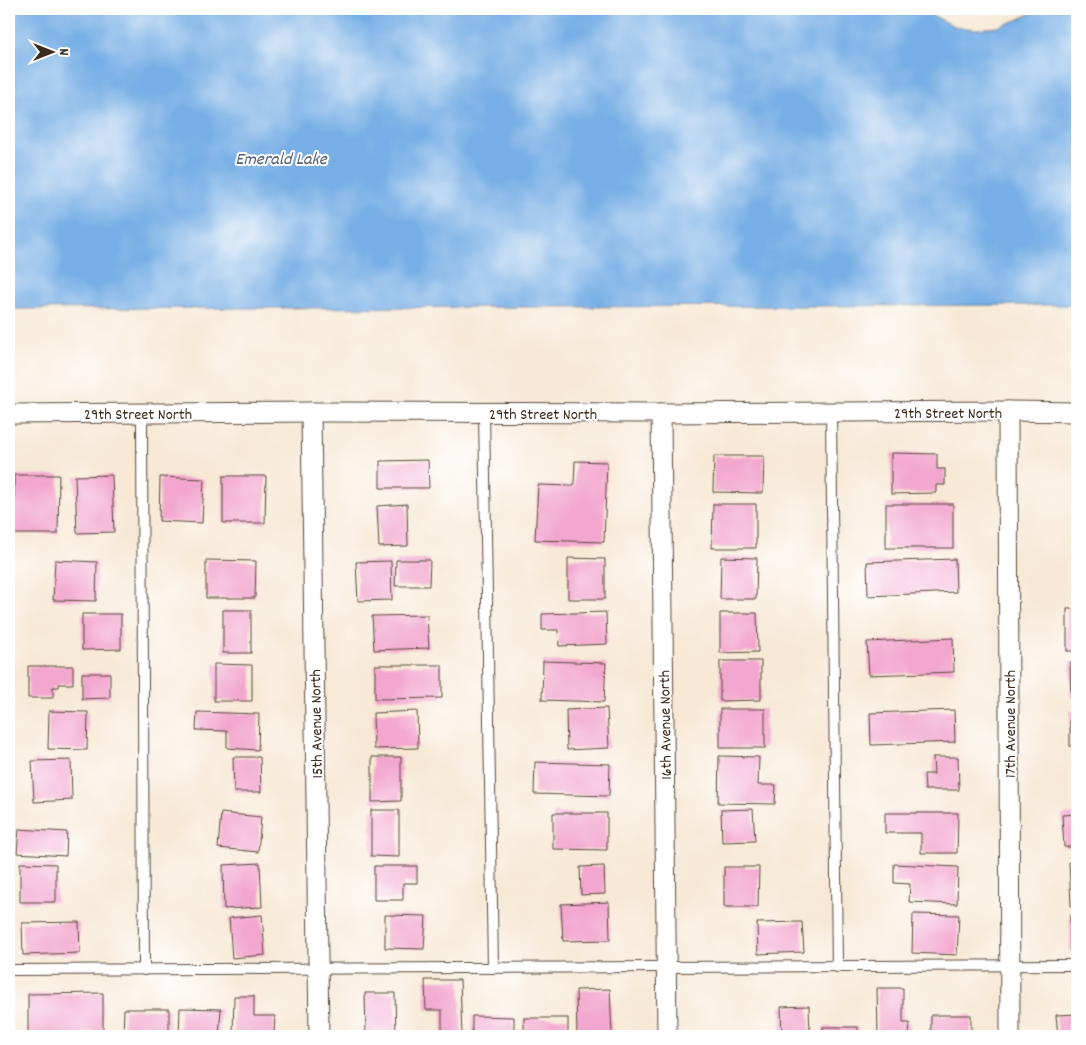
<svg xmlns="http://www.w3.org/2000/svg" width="1086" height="1045" font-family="Dekko,sans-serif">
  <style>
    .water { fill: #76aee5; stroke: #586c82 }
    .building { fill: #f3a7cf }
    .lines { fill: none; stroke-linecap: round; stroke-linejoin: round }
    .lane-casing { stroke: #57473a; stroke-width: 12 }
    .street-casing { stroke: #57473a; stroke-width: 21 }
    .lane { stroke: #fff; stroke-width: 10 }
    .street { stroke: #fff; stroke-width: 19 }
    .labels { text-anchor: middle; stroke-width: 4; stroke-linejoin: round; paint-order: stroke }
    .street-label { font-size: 16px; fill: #3b2a1e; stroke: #fff }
    .water-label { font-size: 18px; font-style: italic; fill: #535f6e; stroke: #fff }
  </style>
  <rect width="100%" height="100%" fill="#fff"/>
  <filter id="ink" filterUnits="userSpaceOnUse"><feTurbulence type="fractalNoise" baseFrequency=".02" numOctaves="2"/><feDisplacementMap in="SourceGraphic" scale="10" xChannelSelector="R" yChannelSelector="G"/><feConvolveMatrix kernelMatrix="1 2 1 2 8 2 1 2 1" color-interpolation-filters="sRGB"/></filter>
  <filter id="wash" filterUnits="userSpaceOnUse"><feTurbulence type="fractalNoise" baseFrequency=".0096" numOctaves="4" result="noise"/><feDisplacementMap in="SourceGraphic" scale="20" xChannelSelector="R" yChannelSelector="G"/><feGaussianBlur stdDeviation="1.12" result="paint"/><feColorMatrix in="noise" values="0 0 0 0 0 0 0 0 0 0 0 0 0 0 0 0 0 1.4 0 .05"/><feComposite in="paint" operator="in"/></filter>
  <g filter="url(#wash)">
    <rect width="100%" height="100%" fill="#f7e9d6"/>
    <polygon class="water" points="9,9 923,9 930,14 954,26 974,29 997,27 1017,20 1041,9 1077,9 1077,305 9,309"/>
    <g id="blocks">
      <g class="building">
        <polygon points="891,453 937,454 937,469 945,469 945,485 936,485 936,493 891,494"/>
        <polygon points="714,456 764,456 763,493 713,492"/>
        <polygon points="428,460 429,488 380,488 380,461"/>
        <polygon points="575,461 607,462 604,542 535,540 538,485 574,486"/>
        <polygon points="14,475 59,475 58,534 14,534"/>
        <polygon points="112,475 114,532 77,533 75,476"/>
        <polygon points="223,476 266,476 265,523 223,523"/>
        <polygon points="160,477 204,479 202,523 159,521"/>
        <polygon points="407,504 408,546 379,547 377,506"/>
        <polygon points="713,504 756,504 756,548 712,548"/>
        <rect x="886" y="504" width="67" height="44"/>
        <polygon points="721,557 757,558 756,599 720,599"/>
        <polygon points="568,558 605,559 605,599 568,599"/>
        <polygon points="955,559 956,592 868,596 867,562"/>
        <polygon points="55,560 97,562 96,601 53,600"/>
        <polygon points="206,560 256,561 255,598 206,598"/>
        <polygon points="396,560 430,560 429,586 395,586"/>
        <polygon points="391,561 392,600 358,601 356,562"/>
        <rect x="1067" y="609" width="10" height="42"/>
        <rect x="223" y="610" width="28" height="43"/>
        <polygon points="606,612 607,644 559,646 558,630 542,630 542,614"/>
        <polygon points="720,613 757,613 758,652 720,653"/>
        <polygon points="82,614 121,614 121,649 82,650"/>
        <polygon points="427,615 429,648 374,650 372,616"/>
        <polygon points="953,638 954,672 869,675 867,642"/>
        <polygon points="543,661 606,663 604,702 542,700"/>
        <polygon points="720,661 761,661 761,700 720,701"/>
        <polygon points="1070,662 1077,662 1077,697 1071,698"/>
        <polygon points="214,664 252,665 252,701 214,701"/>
        <polygon points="375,665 442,665 442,698 375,699"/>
        <polygon points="28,666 73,666 73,684 59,684 59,687 53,687 53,698 28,698"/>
        <polygon points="82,673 110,673 110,698 82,699"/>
        <polygon points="607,708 609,748 567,750 566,710"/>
        <rect x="720" y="709" width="45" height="39"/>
        <polygon points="954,710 955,742 871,745 870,713"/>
        <polygon points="49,711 88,712 87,750 48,749"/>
        <polygon points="417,711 418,748 374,749 373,713"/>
        <rect x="1070" y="711" width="7" height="35"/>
        <polygon points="197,712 259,714 258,750 227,748 227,731 196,730"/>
        <polygon points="719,756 759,757 758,785 776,785 775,804 718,803"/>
        <polygon points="233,757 260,757 261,792 234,792"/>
        <polygon points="372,757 401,757 401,801 372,802"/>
        <polygon points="933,757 958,757 959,790 925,790 924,774 934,774"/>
        <polygon points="71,760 72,800 34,802 32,761"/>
        <polygon points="535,762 610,764 609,796 534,794"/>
        <polygon points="753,809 755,841 722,842 721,810"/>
        <polygon points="371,810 399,810 399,857 371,856"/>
        <polygon points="221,813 261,817 258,852 218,848"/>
        <polygon points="553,813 607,813 607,850 553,849"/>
        <polygon points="885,813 958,813 957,853 921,853 921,833 885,833"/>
        <polygon points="1077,814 1077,847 1064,847 1062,815"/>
        <polygon points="19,829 67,832 66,856 17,853"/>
        <polygon points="1069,862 1077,862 1077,905 1071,906"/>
        <polygon points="20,863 56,864 56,902 20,902"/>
        <polygon points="260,863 262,907 224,909 223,865"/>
        <polygon points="894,864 958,867 957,904 909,902 910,884 894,883"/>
        <polygon points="374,866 417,866 417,883 403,883 403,900 374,900"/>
        <polygon points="604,866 605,894 581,895 580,867"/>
        <polygon points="724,867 759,867 758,907 724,907"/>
        <polygon points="609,902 610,940 563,941 561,904"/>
        <polygon points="913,914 959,915 957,955 912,953"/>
        <polygon points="262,915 265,955 232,958 229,918"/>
        <polygon points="385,915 426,916 424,949 385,948"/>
        <rect x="1070" y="916" width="7" height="36"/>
        <polygon points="79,922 80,953 23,955 22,923"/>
        <polygon points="802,922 804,952 758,954 757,923"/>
        <polygon points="425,980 460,980 462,1036 442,1036 442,1010 426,1010"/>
        <polygon points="877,988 903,988 903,1023 910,1023 909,1036 878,1036"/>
        <polygon points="610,989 612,1036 577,1036 576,990"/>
        <polygon points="103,993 103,1032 85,1032 85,1036 28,1036 28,994"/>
        <polygon points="365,993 395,993 396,1036 366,1036"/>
        <polygon points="234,996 254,996 254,1016 275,1016 274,1036 233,1036"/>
        <polygon points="809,1006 810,1036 782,1036 781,1007"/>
        <polygon points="180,1008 221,1009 219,1036 179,1036"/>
        <polygon points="124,1009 169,1009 169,1036 123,1036"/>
        <polygon points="1077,1014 1077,1036 1058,1036 1056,1015"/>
        <rect x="931" y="1015" width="40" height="21"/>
        <polygon points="472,1016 514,1017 514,1036 472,1036"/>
        <rect x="524" y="1018" width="44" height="18"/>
        <rect x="823" y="1027" width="35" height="9"/>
      </g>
    </g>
  </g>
  <g filter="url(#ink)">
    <use href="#blocks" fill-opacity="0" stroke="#57473a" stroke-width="1"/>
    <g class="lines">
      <defs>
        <g id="lane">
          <polyline points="484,412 493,968"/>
          <polyline points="831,412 837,967"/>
          <polyline points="142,413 144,970"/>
          <polyline points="9,970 1077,965"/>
        </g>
        <g id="street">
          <polyline points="1008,411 1010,1036"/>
          <polyline points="311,412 319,1036"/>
          <polyline points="661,413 667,1036"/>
          <polyline points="9,414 311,412 661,413 1008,411 1077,412"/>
        </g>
      </defs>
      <use href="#lane" class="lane-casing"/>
      <use href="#street" class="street-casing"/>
      <use href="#lane" class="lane"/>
      <use href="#street" class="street"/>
    </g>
  </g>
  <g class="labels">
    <g class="street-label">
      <text x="948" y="418">29th Street North</text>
      <text x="138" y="419">29th Street North</text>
      <text x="543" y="419">29th Street North</text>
      <text transform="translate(315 724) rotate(-91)" y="6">15th Avenue North</text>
      <text transform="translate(1009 724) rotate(-90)" y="6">17th Avenue North</text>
      <text transform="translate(664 725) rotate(-91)" y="6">16th Avenue North</text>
    </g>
    <g class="water-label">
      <text x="281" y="164">Emerald Lake</text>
    </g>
  </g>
  <rect width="1086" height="1045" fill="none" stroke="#fff" stroke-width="30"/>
  <g transform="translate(52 52) rotate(90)" stroke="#ffffff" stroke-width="4" paint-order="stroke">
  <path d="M0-4L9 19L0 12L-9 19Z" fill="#3b2a1e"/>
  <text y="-8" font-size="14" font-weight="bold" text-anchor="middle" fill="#3b2a1e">N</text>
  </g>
</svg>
